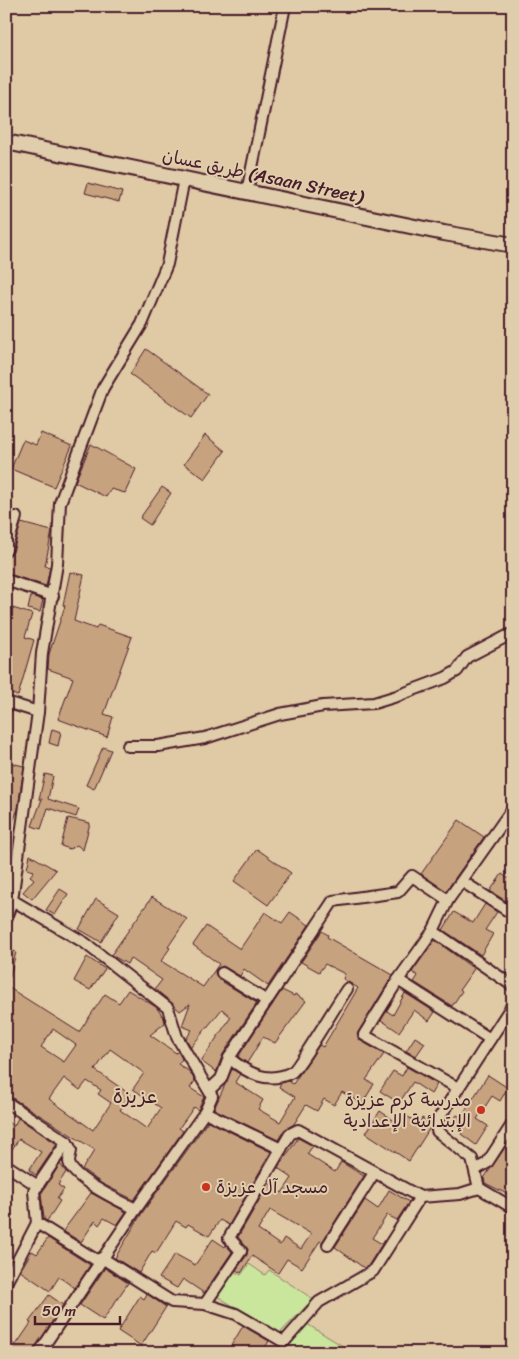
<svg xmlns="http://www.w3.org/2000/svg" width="519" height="1359" font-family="Sriracha,'Playpen Sans Arabic',sans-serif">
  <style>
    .green { fill: #cae59c; stroke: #8a8264 }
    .building { fill: #c6a27f; stroke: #4a1f2b; fill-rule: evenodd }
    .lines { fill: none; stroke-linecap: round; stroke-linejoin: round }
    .street-casing { stroke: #4a1f2b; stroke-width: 14 }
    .secondary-casing { stroke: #4a1f2b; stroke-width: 18 }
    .street { stroke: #e0cdab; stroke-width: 10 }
    .secondary { stroke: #e0cdab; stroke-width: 14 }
    .poi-dot { fill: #c8321e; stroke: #e0cdab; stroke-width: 2 }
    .labels { text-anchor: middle; stroke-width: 4; stroke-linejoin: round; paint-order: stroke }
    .street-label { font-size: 18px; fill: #4a1f2b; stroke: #e0cdab }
    .poi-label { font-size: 18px; fill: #4a1f2b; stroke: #e0cdab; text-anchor: end }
    .quarter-label { font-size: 20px; fill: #4a1f2b; stroke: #e0cdab }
  </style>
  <rect width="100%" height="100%" fill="#e0c9a5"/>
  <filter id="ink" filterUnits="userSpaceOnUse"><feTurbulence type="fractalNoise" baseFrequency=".02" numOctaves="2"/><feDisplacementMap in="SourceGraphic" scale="10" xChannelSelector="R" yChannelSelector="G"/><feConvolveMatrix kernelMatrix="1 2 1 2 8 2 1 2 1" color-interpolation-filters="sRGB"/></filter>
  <g filter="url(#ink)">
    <g class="green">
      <polygon points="249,1264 265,1275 269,1270 313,1299 279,1334 217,1296 233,1271 241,1275"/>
      <polygon points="307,1323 307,1324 354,1353 301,1353 289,1346"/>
    </g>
    <g class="building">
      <polygon points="88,183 122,192 119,202 85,193"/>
      <polygon points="146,349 208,394 191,418 130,374"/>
      <polygon points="41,433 72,446 54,487 11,469 23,440 36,445"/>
      <polygon points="205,435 225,451 205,479 184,464"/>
      <polygon points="91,444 136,469 125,493 111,489 106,497 75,482"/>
      <polygon points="162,487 171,493 150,525 140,518"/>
      <polygon points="21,523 52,531 45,566 50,567 46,586 6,573 6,559 13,552"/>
      <polygon points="70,572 84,575 74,621 96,629 98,625 132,637 104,714 113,717 107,737 58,719 73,678 48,669 49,654 65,606 63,605"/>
      <polygon points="31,596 43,600 40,612 28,609"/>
      <polygon points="6,606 32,614 25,637 34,640 18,696 6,692 6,664 11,650 6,648"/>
      <polygon points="52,729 61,732 58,746 49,743"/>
      <polygon points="103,747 111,750 94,789 86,785"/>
      <polygon points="6,762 24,766 18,809 7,837"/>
      <polygon points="45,774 53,776 48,799 79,809 76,817 48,808 41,829 32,826 42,799 39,799"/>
      <polygon points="68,818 90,823 83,850 77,845 70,849 61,846"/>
      <polygon points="459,820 484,837 446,891 421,874"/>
      <polygon points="257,849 291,873 268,905 234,881"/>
      <polygon points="30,855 56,870 32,899 23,892 34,879 30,876 34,871 27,869"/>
      <polygon points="502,874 513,882 513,897 509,903 490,891"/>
      <polygon points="60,889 68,894 55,915 46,910"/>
      <polygon points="152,897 187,919 168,947 170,948 161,961 203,987 219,964 193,945 206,926 240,949 265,912 282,923 290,912 309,925 268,986 244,969 240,976 223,966 216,969 215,973 218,979 257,1003 223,1054 216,1072 201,1061 231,1017 222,1009 191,1047 186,1039 192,1030 182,1026 190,1004 180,1011 155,989 162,980 130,958 127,964 111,955"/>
      <polygon points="96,899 119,913 101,942 79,929"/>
      <polygon points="485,904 497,912 485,930 493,934 481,955 443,930 454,912 473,923"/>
      <polygon points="322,931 328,935 327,937 393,975 357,1034 361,1041 384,1054 366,1080 374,1084 362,1104 342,1092 334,1105 324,1099 317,1111 306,1105 294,1124 284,1130 278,1140 214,1109 232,1069 240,1074 235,1082 263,1100 258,1109 280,1122 295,1097 279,1087 281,1083 289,1081 293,1084 319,1045 323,1047 358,988 343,979 345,974 325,964 319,972 301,962"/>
      <polygon points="435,940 474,969 460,989 462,991 452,1006 414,982 418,976 412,972"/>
      <polygon points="6,949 16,952 10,977 6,976"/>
      <polygon points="87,957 105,969 90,990 74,981"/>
      <path d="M6 986 79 1032 105 994 119 1003 128 990 156 1007 164 1018 165 1023 150 1035 176 1053 178 1051 182 1059 178 1064 190 1072 195 1081 190 1088 204 1097 198 1110 194 1107 179 1128 183 1131 134 1200 101 1183 82 1169 95 1150 6 1094ZM53 1029 76 1045 64 1062 41 1047ZM110 1049 144 1073 133 1089 161 1108 147 1129 120 1110 131 1095 95 1070ZM64 1078 80 1090 87 1081 101 1090 98 1094 111 1103 93 1130 49 1099Z"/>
      <polygon points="282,990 294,996 295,994 306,1001 275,1043 263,1037 247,1063 238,1057"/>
      <polygon points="405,993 435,1012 429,1021 414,1010 399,1032 381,1020 387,1011 393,1015"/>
      <polygon points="415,1037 425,1043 416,1056 406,1051"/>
      <polygon points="407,1067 437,1084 431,1094 413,1082 399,1103 380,1091 393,1071 402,1076"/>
      <polygon points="488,1075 508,1088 500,1101 492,1096 477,1119 488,1126 476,1145 461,1134 463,1130 451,1123 457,1115 461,1117"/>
      <polygon points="380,1111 396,1122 402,1113 419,1124 422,1118 430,1123 430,1128 409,1161 366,1133"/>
      <polygon points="18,1118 57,1144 36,1175 29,1170 41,1152 19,1139 6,1158 6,1121 14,1126"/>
      <polygon points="208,1121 271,1152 229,1225 220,1220 209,1236 188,1224 186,1227 176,1221 156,1253 152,1251 139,1273 115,1258 142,1213"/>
      <polygon points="513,1136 513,1197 485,1183 484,1178"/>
      <path d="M298 1138 313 1146 307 1154 335 1172 341 1162 364 1176 322 1242 320 1241 302 1268 287 1259 278 1273 252 1256 241 1273 236 1270 247 1255 248 1249 238 1237 269 1183 282 1193 292 1178 278 1168ZM270 1210 311 1234 301 1249 284 1238 280 1245 258 1230Z"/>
      <polygon points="60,1164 66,1172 58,1185 64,1189 57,1199 60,1201 47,1221 44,1219 41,1194"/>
      <polygon points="389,1190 409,1202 397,1220 387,1215 372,1238 382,1244 368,1266 364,1268 335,1247 365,1200 378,1209"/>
      <polygon points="91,1193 126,1212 117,1225 104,1218 99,1225 95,1221 81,1242 63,1231"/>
      <polygon points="48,1238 90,1265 75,1288 59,1277 50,1291 20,1271 32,1251 37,1254"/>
      <polygon points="213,1239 225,1247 226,1245 232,1252 204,1293 183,1279 177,1288 159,1278 175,1254 195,1265"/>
      <polygon points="105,1268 128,1283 103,1320 80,1305"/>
      <polygon points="147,1294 166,1307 141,1346 118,1331 140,1296 144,1299"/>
      <polygon points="49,1295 63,1305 32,1353 6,1353 6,1339 16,1345 31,1323 29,1322"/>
      <polygon points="243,1326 269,1341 262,1353 235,1353 229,1349"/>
    </g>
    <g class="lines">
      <defs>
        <g id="street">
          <polyline points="247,192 285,6"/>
          <polyline points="6,550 16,517"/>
          <polyline points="6,580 53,596"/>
          <polyline points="6,702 38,712"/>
          <polyline points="128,746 158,746 205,738 280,714 323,706 374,703 397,696 445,678 457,671 467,657 513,633"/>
          <polyline points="463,882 513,914"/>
          <polyline points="12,900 85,943 168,1008 177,1037 212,1096 205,1112 281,1149 290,1134 298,1130 420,1197 460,1194 479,1188"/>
          <polyline points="6,919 12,900 38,712 42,653 57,564 60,503 103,388 142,324 167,264 184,179"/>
          <polyline points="433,931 513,986"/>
          <polyline points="222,973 267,1001"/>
          <polyline points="398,980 490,1039"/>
          <polyline points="513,1004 437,1121 437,1131 472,1159 479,1188 513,1208"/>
          <path d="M229 1058C247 1073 268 1085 292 1072 298 1069 339 1000 347 989"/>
          <polyline points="458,1088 364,1035 398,980 433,931 448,900 513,808"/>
          <polyline points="209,1090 221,1079 229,1058 333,901 398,892 412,876 448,900"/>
          <path d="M6 1102 67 1142 71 1150C71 1153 69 1158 69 1162 71 1178 121 1202 136 1209L205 1112"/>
          <polyline points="67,1142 34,1191 37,1223 96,1260 102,1258 172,1302 205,1304 236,1314 284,1342 319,1302 373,1271 420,1197"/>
          <polyline points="6,1165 38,1186"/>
          <polyline points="475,1170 487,1163 513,1123"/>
          <polyline points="328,1245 374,1173"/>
          <polyline points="6,1283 37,1223"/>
          <polyline points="205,1304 241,1251 229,1238 281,1149"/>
          <polyline points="39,1353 136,1209"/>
        </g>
        <polyline id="secondary" points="6,142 444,233 513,245"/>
      </defs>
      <use href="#street" class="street-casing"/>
      <use href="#secondary" class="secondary-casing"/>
      <use href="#street" class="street"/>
      <use href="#secondary" class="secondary"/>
    </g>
  </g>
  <g class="poi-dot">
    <circle cx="481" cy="1110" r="5"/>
    <circle cx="206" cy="1187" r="5"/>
  </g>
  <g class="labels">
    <g class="street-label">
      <text transform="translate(263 176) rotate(12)" y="6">طريق عسان (Asaan Street)</text>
    </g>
    <g class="poi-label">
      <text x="471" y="1106">مدرسة كرم عزيزة<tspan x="471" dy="21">الإبتدائية الإعدادية</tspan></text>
      <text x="216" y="1193" text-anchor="start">مسجد آل عزيزة</text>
    </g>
    <g class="quarter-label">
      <text x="135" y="1103">عزيزة</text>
    </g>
  </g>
  <rect width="519" height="1359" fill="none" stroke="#e0cdab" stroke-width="25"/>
  <rect x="12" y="12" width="494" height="1334" fill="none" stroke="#4a1f2b" stroke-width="2" filter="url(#ink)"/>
  <path d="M35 1316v8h85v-8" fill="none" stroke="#4a1f2b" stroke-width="2.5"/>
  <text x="42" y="1316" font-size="15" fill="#4a1f2b" stroke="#e0cdab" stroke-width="4" paint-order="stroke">50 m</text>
</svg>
